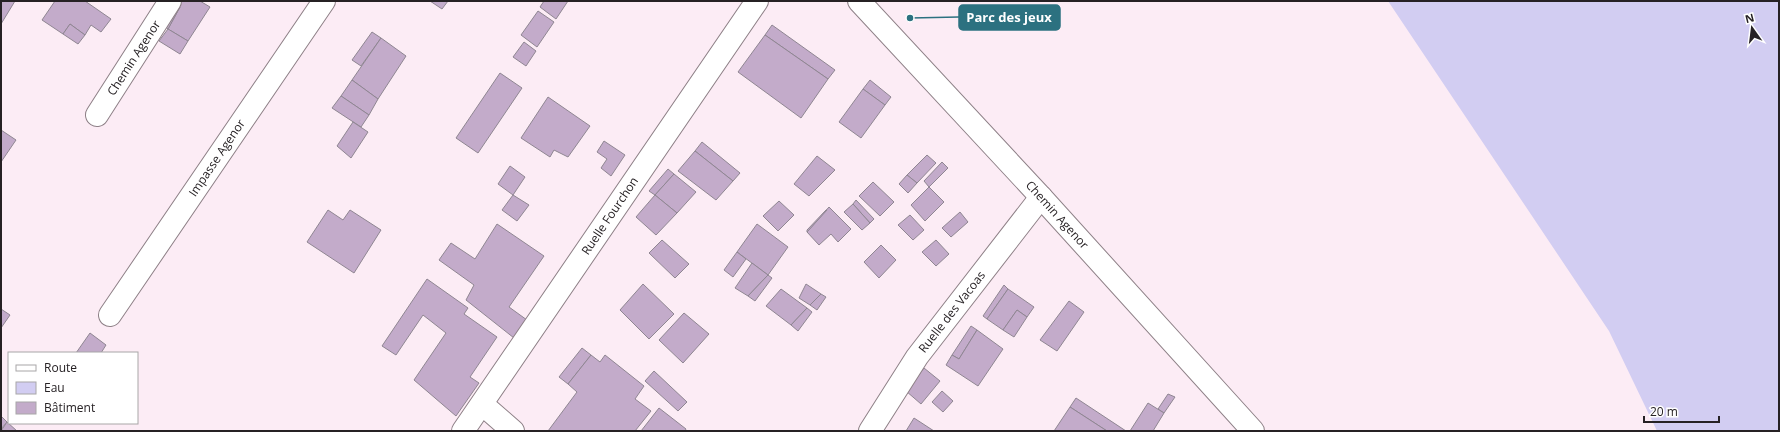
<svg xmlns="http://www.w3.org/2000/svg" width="1780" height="432" font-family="'Open Sans',sans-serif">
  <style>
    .water { fill: #d2cdf2 }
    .building { fill: #c3abca; stroke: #8f8692 }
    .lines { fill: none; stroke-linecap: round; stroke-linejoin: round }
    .street-casing { stroke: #8e8087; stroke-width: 24 }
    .secondary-casing { stroke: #8e8087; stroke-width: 24 }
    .street { stroke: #fff; stroke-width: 22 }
    .secondary { stroke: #fff; stroke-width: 22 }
    .labels { text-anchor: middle; stroke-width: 3; stroke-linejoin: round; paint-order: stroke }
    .street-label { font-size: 12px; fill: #262124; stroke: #fff }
    .leader { fill: none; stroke: #2c7180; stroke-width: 1.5 }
    .callout-dot { fill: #2c7180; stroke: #fff; stroke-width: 1.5 }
    .callout { fill: #2c7180; stroke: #2c7180; stroke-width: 1.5 }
    .callout-label { font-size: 13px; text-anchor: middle; font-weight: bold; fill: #fff }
  </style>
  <rect width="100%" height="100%" fill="#fcecf5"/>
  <polygon class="water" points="1388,1 1779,1 1779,431 1657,431 1609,331"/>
  <g class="building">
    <polygon points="1,1 15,1 1,24"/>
    <polygon points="55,1 85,1 111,19 101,32 91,25 85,35 70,24 63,34 42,20"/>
    <polygon points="178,1 200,1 210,7 188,41 168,29 180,7 175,4"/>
    <polygon points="430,1 448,1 442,9"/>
    <polygon points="544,1 568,1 556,19 540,7"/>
    <polygon points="175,4 180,7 168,29 163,25"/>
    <polygon points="538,11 554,22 537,47 521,35"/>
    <polygon points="70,24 85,35 78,44 63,34"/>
    <polygon points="772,25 835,70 828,79 765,35"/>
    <polygon points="168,29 188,41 180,54 159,41"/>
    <polygon points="372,32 381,38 361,66 352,60"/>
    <polygon points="765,35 828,79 801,118 738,72"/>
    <polygon points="381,38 406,56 378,99 352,80"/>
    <polygon points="524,42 536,51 526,66 513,57"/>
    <polygon points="500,73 522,88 478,153 456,138"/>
    <polygon points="352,80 378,99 369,115 341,96"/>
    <polygon points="870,80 891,97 885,105 863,89"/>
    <polygon points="863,89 885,105 861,138 839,122"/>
    <polygon points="341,96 369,115 361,127 332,108"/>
    <polygon points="548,97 590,126 568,157 554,150 550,157 521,138"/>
    <polygon points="353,122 368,132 351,158 337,146"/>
    <polygon points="1,130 16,140 1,162"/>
    <polygon points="604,141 625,155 611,176 601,168 607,159 597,152"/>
    <polygon points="702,142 740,173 733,181 695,151"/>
    <polygon points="695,151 733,181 716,200 678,171"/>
    <polygon points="927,155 936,163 917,183 907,175"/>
    <polygon points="817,156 835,170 809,196 794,184"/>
    <polygon points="942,162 948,168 929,187 924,181"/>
    <polygon points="510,166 525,177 513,195 498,184"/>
    <polygon points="668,169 674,174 655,195 649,191"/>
    <polygon points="674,174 696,192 677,213 655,195"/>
    <polygon points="907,175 917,183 908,193 899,184"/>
    <polygon points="873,182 894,202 880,216 859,196"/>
    <polygon points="929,187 944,202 925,221 911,205"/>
    <polygon points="513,195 529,205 517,221 502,210"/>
    <polygon points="655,195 677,213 656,235 636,217"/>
    <polygon points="856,200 874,219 870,223 853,204"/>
    <polygon points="779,201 794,215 778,231 763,216"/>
    <polygon points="853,204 870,223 862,230 844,212"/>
    <polygon points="829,207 851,229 838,242 831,234 819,245 807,232"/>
    <polygon points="328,210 343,220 350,210 381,230 354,273 307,242"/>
    <polygon points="826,210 827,210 807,232 807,230"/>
    <polygon points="960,212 968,222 951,237 942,228"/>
    <polygon points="910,215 924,230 913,240 898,225"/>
    <polygon points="497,224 544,256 509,307 527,320 514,338 466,300 474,285 439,260 451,243 475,259"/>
    <polygon points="757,224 788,247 768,275 737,252"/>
    <polygon points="662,240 689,264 675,278 649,253"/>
    <polygon points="936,240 949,254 936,266 922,252"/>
    <polygon points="881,245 896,260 879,278 864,262"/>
    <polygon points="737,252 746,259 733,277 724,270"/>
    <polygon points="752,263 768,275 748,296 735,288"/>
    <polygon points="768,275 772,278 755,301 748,296"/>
    <polygon points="427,279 468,308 464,314 497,337 470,377 479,383 456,416 414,380 446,333 423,315 396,355 382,346"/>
    <polygon points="643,284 674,314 649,339 620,310"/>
    <polygon points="806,284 821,294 810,305 799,298"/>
    <polygon points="1004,285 1008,289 987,319 983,316"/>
    <polygon points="781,289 807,308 791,325 766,306"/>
    <polygon points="1008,289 1034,307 1027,317 1017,310 1003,330 987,319"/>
    <polygon points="821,294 826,297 817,310 810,305"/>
    <polygon points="1069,301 1084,312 1057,351 1040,340"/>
    <polygon points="807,308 812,312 798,331 791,325"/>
    <polygon points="1,309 10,315 1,328"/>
    <polygon points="1017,310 1027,317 1014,337 1003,330"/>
    <polygon points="684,313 709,334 683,363 659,340"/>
    <polygon points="971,326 977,330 959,359 952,355"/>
    <polygon points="977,330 1003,349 978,386 946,365 952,355 959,359"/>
    <polygon points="90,333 106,345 101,353 76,353"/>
    <polygon points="582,348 591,355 568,384 559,377"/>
    <polygon points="591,355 600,362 605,355 644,386 635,399 651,411 635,431 548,431 577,392 568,384"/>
    <polygon points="924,368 940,381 921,404 906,391"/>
    <polygon points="654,371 687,402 678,411 645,381"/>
    <polygon points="942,391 953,401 943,412 932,402"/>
    <polygon points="1168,394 1175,397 1164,413 1158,409"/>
    <polygon points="1076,398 1126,431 1107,431 1070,407"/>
    <polygon points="1148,403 1164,413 1153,431 1130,431"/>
    <polygon points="1070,407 1107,431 1054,431"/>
    <polygon points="659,408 686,429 685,431 641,431"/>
    <polygon points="1,416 7,422 1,429"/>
    <polygon points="914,418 934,431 906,431"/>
    <polygon points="7,422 17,431 1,431"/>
  </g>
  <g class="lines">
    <defs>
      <g id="street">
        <polyline points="97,115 170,1"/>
        <polyline points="110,315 324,1"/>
        <polyline points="482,404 513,431"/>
        <polyline points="463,431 757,1"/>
        <polyline points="870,431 917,357 1041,197"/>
      </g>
      <polyline id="secondary" points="859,1 1041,197 1253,431"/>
    </defs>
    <use href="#street" class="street-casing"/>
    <use href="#secondary" class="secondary-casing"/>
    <use href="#street" class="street"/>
    <use href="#secondary" class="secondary"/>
  </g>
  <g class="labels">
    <g class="street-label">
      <text transform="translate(134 58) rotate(-57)" y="4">Chemin Agenor</text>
      <text transform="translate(217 158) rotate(-56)" y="4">Impasse Agenor</text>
      <text transform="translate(1057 215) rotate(48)" y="4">Chemin Agenor</text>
      <text transform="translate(610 216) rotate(-56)" y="4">Ruelle Fourchon</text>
      <text transform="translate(952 312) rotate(-52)" y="4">Ruelle des Vacoas</text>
    </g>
  </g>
  <path class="leader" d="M910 18L959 17"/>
  <circle class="callout-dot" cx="910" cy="18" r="4"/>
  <rect class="callout" x="959" y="5" width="101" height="25" rx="4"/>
  <g class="callout-label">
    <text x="1009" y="22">Parc des jeux</text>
  </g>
  <rect width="1780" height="432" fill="none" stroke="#262124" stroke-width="4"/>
  <rect x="8" y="352" width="130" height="72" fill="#ffffff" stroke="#a8a6a7"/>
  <rect x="16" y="365" width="20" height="6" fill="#ffffff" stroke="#a8a6a7"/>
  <text x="44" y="372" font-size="12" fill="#262124">Route</text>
  <rect x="16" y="382" width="20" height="12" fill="#d2cdf2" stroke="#a8a6a7"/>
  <text x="44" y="392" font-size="12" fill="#262124">Eau</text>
  <rect x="16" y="402" width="20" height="12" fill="#c3abca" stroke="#a8a6a7"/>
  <text x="44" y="412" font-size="12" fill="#262124">Bâtiment</text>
  <g transform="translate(1752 28) rotate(346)" stroke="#ffffff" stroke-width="3" paint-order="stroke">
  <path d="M0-3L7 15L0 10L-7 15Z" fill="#262124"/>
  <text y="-6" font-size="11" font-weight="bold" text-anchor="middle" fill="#262124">N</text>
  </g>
  <path d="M1644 416v6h75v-6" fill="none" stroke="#262124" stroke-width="2"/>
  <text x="1650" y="416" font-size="12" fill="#262124" stroke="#ffffff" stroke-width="3" paint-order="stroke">20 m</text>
</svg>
